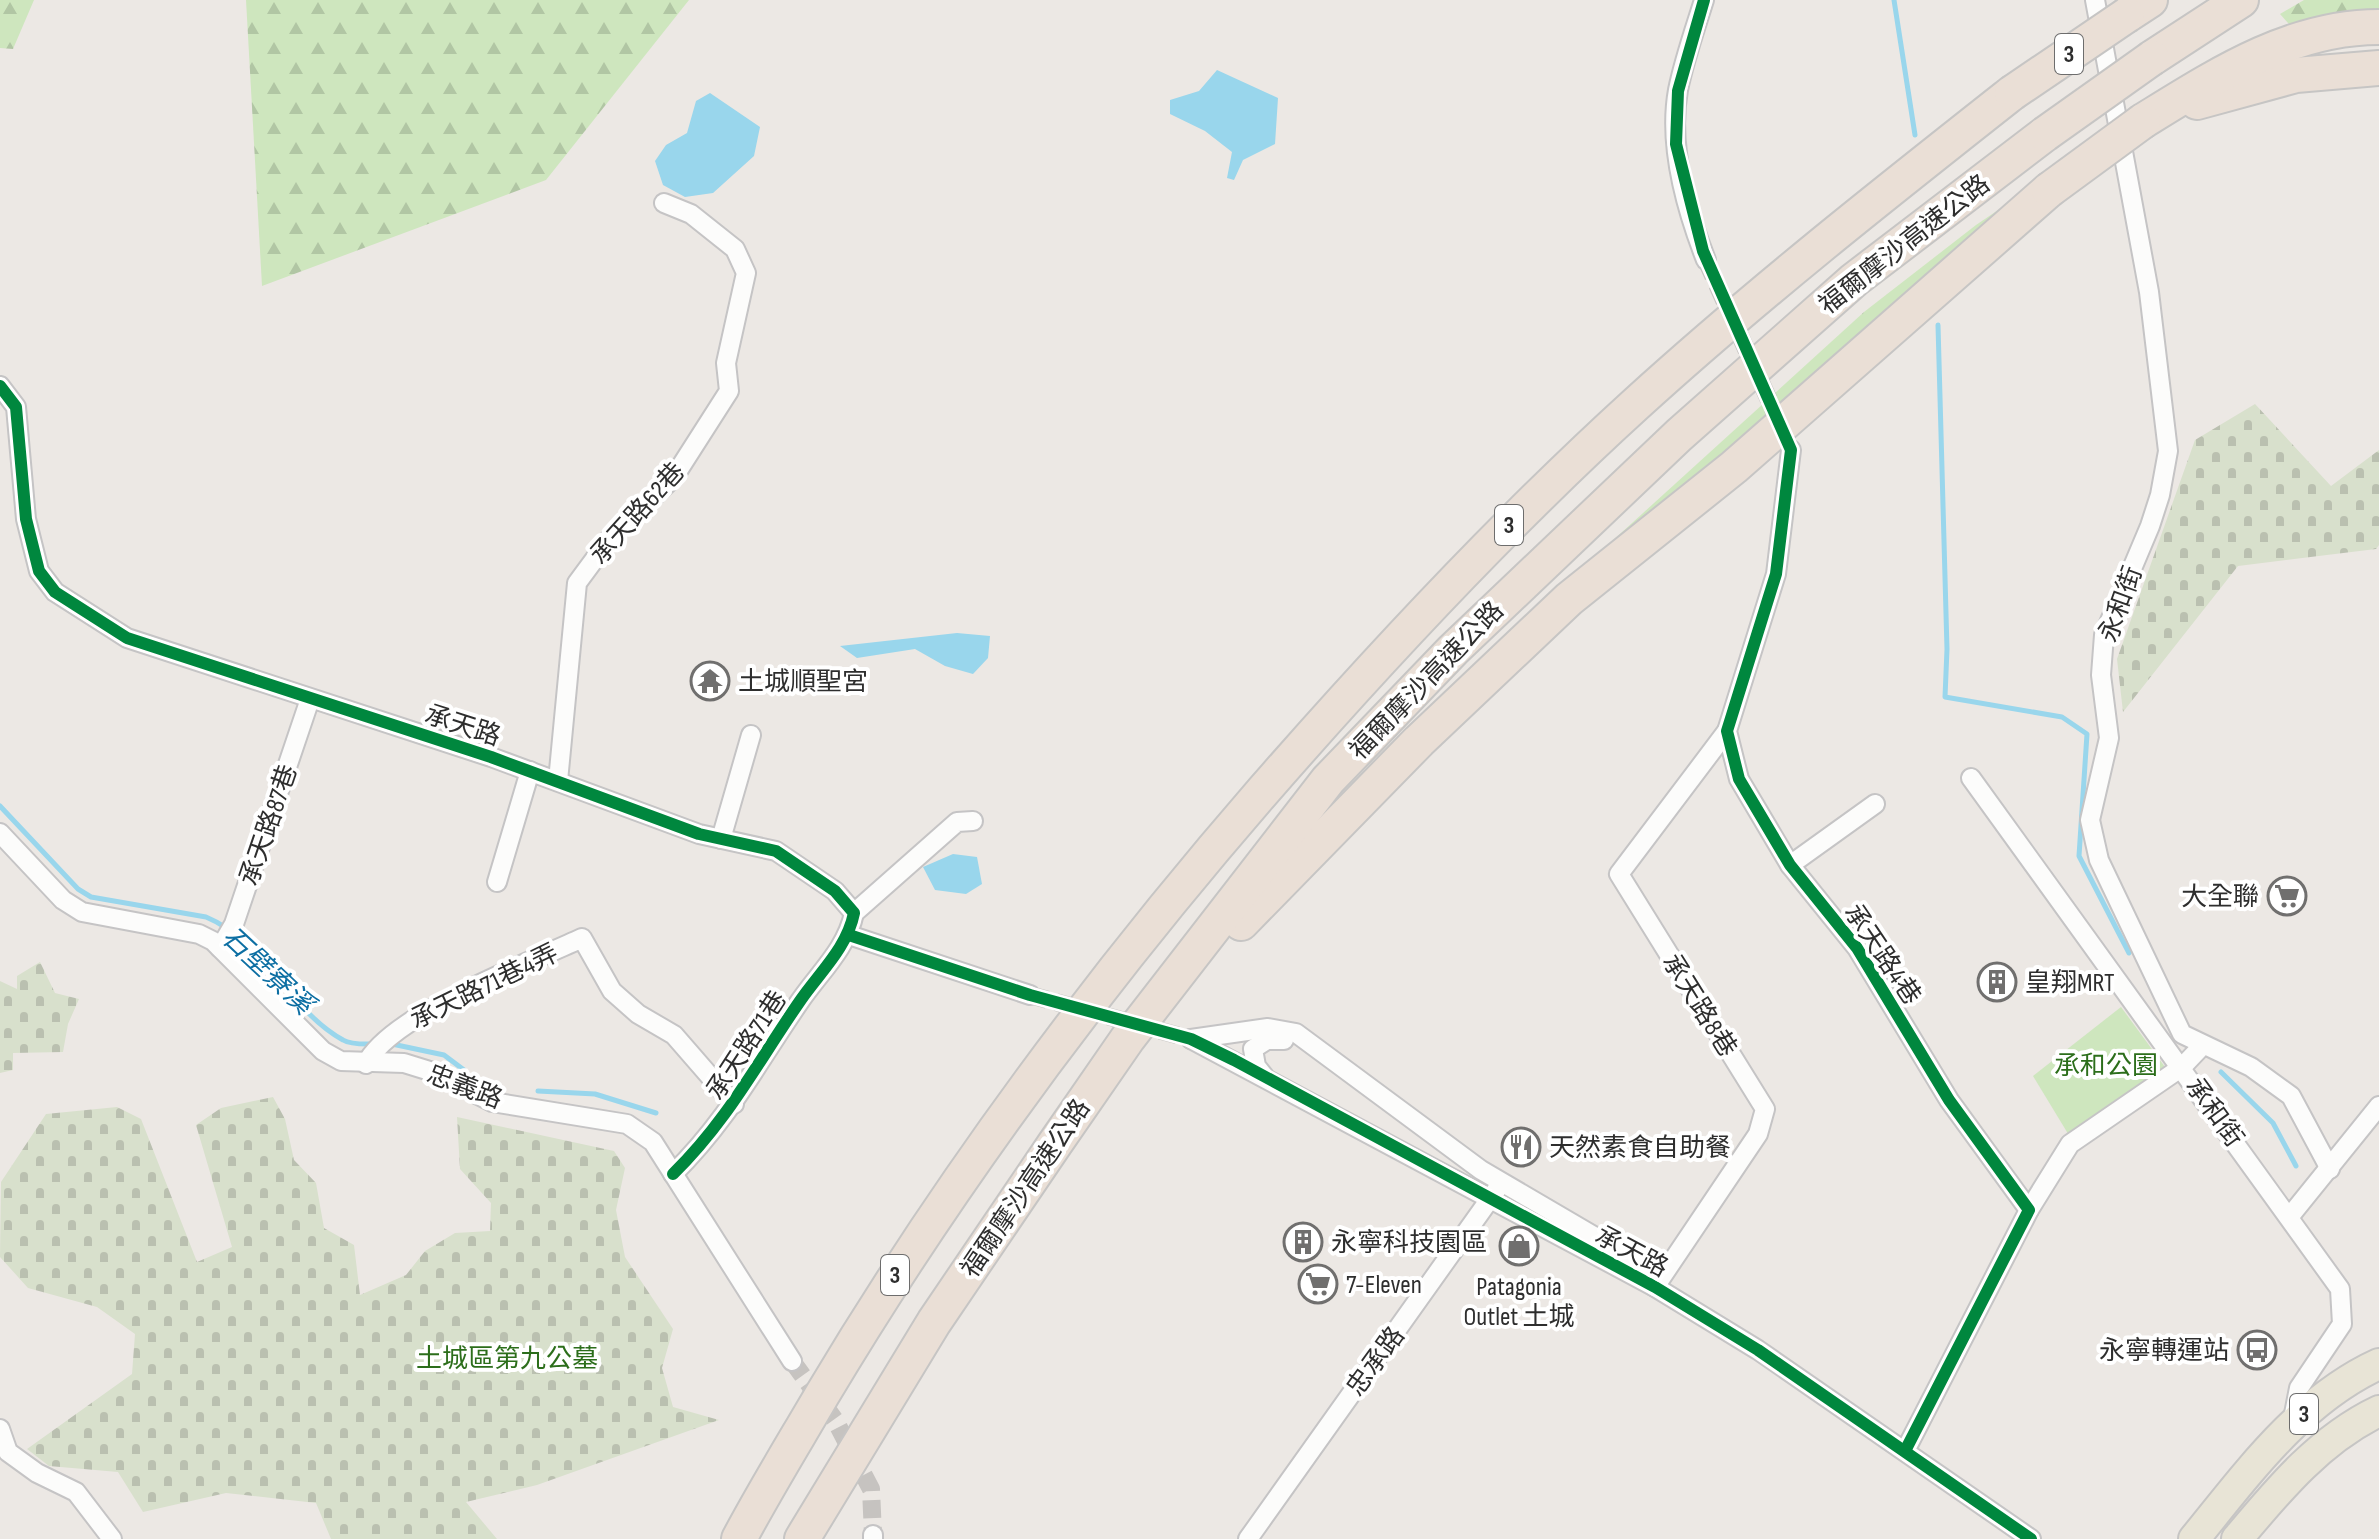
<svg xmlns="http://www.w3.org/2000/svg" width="2379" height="1539" font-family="'Sofia Sans Condensed','Noto Sans TC',sans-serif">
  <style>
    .grass { fill: url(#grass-tufts) }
    .forest { fill: url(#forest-firs) }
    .cemetery { fill: url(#cemetery-stones) }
    .park { fill: #cee6be }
    .water { fill: #99d6ec }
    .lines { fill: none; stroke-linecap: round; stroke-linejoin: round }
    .stream { stroke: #99d6ec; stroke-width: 5 }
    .minor-tunnel { stroke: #c6c3c0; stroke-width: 18; stroke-dasharray: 18 9; stroke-linecap: butt }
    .minor-casing { stroke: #c5c4c5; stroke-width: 22 }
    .primary-casing { stroke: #c6c5c4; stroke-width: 34 }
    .motorway-casing { stroke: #c6c5c4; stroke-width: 38 }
    .minor { stroke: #fcfcfb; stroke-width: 18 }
    .primary { stroke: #e8e4d6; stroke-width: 30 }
    .motorway { stroke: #eadfd6; stroke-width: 34 }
    .motorway-bridge-casing { stroke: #c6c5c4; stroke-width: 38; stroke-linecap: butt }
    .motorway-bridge { stroke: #eadfd6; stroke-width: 34 }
    .cycleway-casing { stroke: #fff; stroke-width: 17 }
    .cycleway { stroke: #00873e; stroke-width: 12 }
    .labels { text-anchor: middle; stroke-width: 8; stroke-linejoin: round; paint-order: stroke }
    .shield { fill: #fff; stroke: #6d6d6d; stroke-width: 2 }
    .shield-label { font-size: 24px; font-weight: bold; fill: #2e2e2e }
    .street-label { font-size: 26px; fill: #2e2e2e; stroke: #fff }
    .poi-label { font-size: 26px; fill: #2e2e2e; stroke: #fff; text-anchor: start }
    .park-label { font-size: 26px; fill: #2c6e1b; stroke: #fff }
    .water-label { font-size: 28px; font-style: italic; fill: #0d6fa3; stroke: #fff }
  </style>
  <defs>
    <pattern id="grass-tufts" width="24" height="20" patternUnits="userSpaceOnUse" patternTransform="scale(2)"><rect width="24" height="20" fill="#cee6be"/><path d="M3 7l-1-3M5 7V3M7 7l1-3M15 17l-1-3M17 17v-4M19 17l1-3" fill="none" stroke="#b1c6a4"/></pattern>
    <pattern id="forest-firs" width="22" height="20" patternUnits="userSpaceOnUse" patternTransform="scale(2)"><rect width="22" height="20" fill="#cee6be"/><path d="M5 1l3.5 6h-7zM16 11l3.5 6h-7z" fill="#b1c6a4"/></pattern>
    <pattern id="cemetery-stones" width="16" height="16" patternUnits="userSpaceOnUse" patternTransform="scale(2)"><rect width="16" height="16" fill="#d8e0cc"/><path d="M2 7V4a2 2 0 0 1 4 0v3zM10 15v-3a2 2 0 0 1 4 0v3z" fill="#bac0b0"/></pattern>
  </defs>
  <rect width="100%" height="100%" fill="#ece8e4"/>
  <polygon class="grass" points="2084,152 1748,438 1576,574 1864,312 1976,225"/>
  <g class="forest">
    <polygon points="0,0 34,0 13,49 0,48"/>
    <polygon points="246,0 689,0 546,180 262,286"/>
    <polygon points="2304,0 2379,0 2379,17 2296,32 2280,14"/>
  </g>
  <g class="cemetery">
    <polygon points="2255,404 2331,486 2379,450 2379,545 2376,549 2238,566 2123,712 2117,659 2195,440"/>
    <polygon points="40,962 55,993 79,999 68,1024 63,1052 13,1053 13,1070 0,1073 0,981 17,989 17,976"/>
    <polygon points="273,1097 285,1119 294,1160 316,1183 324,1228 354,1245 360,1295 406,1275 425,1251 455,1233 490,1231 491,1203 460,1169 457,1117 614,1151 625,1168 616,1210 625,1257 673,1329 662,1368 673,1407 719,1420 537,1485 466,1502 497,1539 331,1539 316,1503 226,1493 143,1512 118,1472 49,1466 27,1449 132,1374 135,1334 97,1307 28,1288 0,1257 1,1182 46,1114 117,1107 141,1119 197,1262 232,1247 196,1125 221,1108"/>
  </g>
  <polygon class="park" points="2121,1007 2165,1067 2070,1137 2033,1076"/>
  <g class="water">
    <polygon points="1217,70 1278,98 1275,144 1243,160 1234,180 1227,178 1232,152 1205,131 1170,114 1170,100 1199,91"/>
    <polygon points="710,93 760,127 754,156 713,193 685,197 663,185 655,161 666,145 687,133 696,101"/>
    <polygon points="957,633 990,636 988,658 973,674 945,666 915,649 857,658 840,646"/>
    <polygon points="953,854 977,857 982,884 966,894 935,890 923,867"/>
  </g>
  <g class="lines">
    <g class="stream">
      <polyline points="1894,0 1915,135"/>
      <polyline points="1938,325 1947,649 1945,697 2062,717 2087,734 2079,856 2129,953"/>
      <path d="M0 806 78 889 91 897 206 917C262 940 290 1011 343 1040 351 1045 365 1044 374 1044"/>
      <polyline points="392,1044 444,1055 464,1070"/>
      <polyline points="2221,1072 2273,1123 2296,1166"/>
      <polyline points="538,1091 595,1094 656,1113"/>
    </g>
    <g class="minor-tunnel">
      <polyline points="1706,260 1782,429"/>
      <polyline points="1030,995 1191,1039"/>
      <polyline points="792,1361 835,1420 871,1489 873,1535"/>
    </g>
    <defs>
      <g id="minor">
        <path d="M1704 0C1695 29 1684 60 1678 90 1668 145 1686 209 1706 260"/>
        <polyline points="2095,0 2149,292 2168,451 2160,495 2150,526 2104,635 2101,675 2109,738 2090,820 2099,860 2182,1034 2251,1067 2291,1096 2330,1169"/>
        <path d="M0 386 16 407 26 519 39 571 55 592 127 638 491 757 699 834 776 851 835 891 854 913C847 948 820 972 800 1001 757 1063 728 1120 673 1174"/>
        <polyline points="1791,450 1776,574 1727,731 1739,779 1790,865 1857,948 1949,1100 2029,1210 1905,1451"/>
        <polyline points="1971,778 2340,1289 2342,1324 2299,1388 2292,1424"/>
        <polyline points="558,781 577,583 611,537 674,477 729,391 726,363 746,273 735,249 691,214 664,203"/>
        <polyline points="0,833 63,900 82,912 199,934 213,941 323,1051 341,1061 404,1063 433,1072 492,1102 627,1124 653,1142 792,1361"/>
        <polyline points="721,839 751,735"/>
        <polyline points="1790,865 1875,804"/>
        <polyline points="497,882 530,771"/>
        <polyline points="854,913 957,822 973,821"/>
        <polyline points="849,935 1030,995"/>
        <polyline points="220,948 234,924 310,699"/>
        <polyline points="1191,1039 1655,1287 1758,1350 2031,1539"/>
        <polyline points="1191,1039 1268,1028 1296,1033 1481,1170 1650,1269 1655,1287"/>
        <path d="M366 1064C390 1015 529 963 582 938L612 991 638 1014 674 1035 734 1104"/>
        <polyline points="1264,1076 1256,1066 1253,1049 1267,1040 1284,1040"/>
        <polyline points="2029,1210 2070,1144 2182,1067 2203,1045"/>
        <polyline points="2290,1216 2379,1106"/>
        <polyline points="1655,1287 1758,1134 1765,1109 1619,874 1727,731"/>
        <polyline points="0,1429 8,1452 37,1473 76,1492 112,1539"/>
        <polyline points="873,1535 873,1539"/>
        <polyline points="1248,1539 1497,1189"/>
      </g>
      <g id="primary">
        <path d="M2194 1539C2247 1474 2300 1400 2379 1364"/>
        <path d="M2237 1539C2278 1490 2320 1439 2379 1411"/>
      </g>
      <g id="motorway">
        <polyline points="2127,15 2150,0"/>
        <polyline points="2152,58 2241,0"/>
        <polyline points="2197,102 2296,75 2379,68"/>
        <path d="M2143 121C2216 76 2290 27 2379 27"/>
        <polyline points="1241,923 1419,741 1569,599 1734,467 2049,190"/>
        <path d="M739 1539C765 1490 794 1443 822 1395 951 1179 1099 980 1264 790 1382 655 1504 524 1636 404 1757 294 1884 194 2012 93"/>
        <polyline points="802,1539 934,1322 1054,1145 1128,1038 1328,780 1453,650 1679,435 1854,280 2045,134"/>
      </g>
    </defs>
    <use href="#minor" class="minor-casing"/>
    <use href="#primary" class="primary-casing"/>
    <use href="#motorway" class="motorway-casing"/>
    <use href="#minor" class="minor"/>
    <use href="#primary" class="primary"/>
    <use href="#motorway" class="motorway"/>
    <defs>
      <g id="motorway-bridge">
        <polyline points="2012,93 2127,15"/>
        <polyline points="2045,134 2152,58"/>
        <polyline points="2049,190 2143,121"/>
      </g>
    </defs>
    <use href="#motorway-bridge" class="motorway-bridge-casing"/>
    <use href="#motorway-bridge" class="motorway-bridge"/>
    <defs>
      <g id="cycleway">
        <polyline points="1704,0 1678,91 1676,144 1703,251 1791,450 1776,574 1727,731 1739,779 1790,865 1857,948 1949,1100 2029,1210 1905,1451"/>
        <path d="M0 386 16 407 26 519 39 571 55 592 127 638 491 757 699 834 776 851 835 891 854 913C847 948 820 972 800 1001 757 1063 728 1120 673 1174"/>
        <polyline points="849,935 1030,995 1191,1039 1234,1060 1655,1287 1758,1350 2031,1539"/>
      </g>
    </defs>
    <use href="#cycleway" class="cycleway-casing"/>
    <use href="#cycleway" class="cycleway"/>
  </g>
  <defs>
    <symbol id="temple-ring" viewBox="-11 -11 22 22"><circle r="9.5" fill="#fff" stroke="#706f6e" stroke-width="1.5"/><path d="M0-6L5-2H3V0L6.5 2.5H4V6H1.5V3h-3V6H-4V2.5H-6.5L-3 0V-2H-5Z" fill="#706f6e"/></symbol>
    <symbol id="supermarket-ring" viewBox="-11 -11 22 22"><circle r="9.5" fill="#fff" stroke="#706f6e" stroke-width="1.5"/><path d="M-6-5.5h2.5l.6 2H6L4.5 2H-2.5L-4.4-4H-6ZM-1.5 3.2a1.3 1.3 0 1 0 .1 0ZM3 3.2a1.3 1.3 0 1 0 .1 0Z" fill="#706f6e"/></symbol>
    <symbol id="building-ring" viewBox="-11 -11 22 22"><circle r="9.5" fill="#fff" stroke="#706f6e" stroke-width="1.5"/><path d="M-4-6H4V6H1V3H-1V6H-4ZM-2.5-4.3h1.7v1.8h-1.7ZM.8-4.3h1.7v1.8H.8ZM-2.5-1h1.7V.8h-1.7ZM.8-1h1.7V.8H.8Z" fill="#706f6e"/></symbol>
    <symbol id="restaurant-ring" viewBox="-11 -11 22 22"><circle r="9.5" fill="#fff" stroke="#706f6e" stroke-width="1.5"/><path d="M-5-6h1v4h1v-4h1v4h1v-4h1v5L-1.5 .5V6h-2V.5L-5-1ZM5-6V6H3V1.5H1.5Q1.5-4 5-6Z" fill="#706f6e"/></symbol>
    <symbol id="shop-ring" viewBox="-11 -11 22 22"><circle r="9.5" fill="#fff" stroke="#706f6e" stroke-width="1.5"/><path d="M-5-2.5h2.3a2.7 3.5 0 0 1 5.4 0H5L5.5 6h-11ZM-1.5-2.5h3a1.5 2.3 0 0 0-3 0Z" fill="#706f6e"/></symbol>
    <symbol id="bus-ring" viewBox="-11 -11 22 22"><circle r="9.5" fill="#fff" stroke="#706f6e" stroke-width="1.5"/><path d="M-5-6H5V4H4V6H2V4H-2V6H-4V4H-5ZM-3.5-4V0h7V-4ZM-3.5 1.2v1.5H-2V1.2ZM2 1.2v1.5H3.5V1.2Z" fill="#706f6e"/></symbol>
  </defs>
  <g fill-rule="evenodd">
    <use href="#temple-ring" x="688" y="659" width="44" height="44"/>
    <use href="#supermarket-ring" x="2265" y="874" width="44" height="44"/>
    <use href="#building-ring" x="1975" y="960" width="44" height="44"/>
    <use href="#restaurant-ring" x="1499" y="1125" width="44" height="44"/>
    <use href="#building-ring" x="1281" y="1220" width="44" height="44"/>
    <use href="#shop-ring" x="1497" y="1224" width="44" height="44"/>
    <use href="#supermarket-ring" x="1296" y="1262" width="44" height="44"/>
    <use href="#bus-ring" x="2235" y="1328" width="44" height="44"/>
  </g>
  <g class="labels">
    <g class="shield">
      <rect x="2055" y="34" width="28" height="40" rx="6"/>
      <rect x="1495" y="505" width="28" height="40" rx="6"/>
      <rect x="881" y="1255" width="28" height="40" rx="6"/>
      <rect x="2290" y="1394" width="28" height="40" rx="6"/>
    </g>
    <g class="shield-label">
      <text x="2069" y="62">3</text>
      <text x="1509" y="533">3</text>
      <text x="895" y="1283">3</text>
      <text x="2304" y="1422">3</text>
    </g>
    <g class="street-label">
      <text transform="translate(1904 244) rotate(-38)" y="9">福爾摩沙高速公路</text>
      <text transform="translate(637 513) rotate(-48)" y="9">承天路62巷</text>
      <text transform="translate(2120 604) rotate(-70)" y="9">永和街</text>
      <text transform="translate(1426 680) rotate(-46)" y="9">福爾摩沙高速公路</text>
      <text transform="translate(463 725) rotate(18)" y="9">承天路</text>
      <text transform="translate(268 825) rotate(-71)" y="9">承天路87巷</text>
      <text transform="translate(1883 954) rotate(56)" y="9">承天路4巷</text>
      <text transform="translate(484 986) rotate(-26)" y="9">承天路71巷4弄</text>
      <text transform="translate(1700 1005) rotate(58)" y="9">承天路8巷</text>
      <text transform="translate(746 1045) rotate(-57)" y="9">承天路71巷</text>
      <text transform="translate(465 1086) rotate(21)" y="9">忠義路</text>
      <text transform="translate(2215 1112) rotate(54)" y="9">承和街</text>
      <text transform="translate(1025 1188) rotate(-56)" y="9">福爾摩沙高速公路</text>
      <text transform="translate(1632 1251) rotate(28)" y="9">承天路</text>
      <text transform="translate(1375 1361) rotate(-54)" y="9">忠承路</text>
    </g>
    <g class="poi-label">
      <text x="738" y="690">土城順聖宮</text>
      <text x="2259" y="905" text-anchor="end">大全聯</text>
      <text x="2025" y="991">皇翔MRT</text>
      <text x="1549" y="1156">天然素食自助餐</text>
      <text x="1331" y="1251">永寧科技園區</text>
      <text x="1346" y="1293">7-Eleven</text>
      <text x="1519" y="1295" text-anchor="middle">Patagonia<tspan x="1519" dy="30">Outlet 土城</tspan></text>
      <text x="2229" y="1359" text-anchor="end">永寧轉運站</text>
    </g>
    <g class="park-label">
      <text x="2106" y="1074">承和公園</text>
      <text x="507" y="1367">土城區第九公墓</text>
    </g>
    <g class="water-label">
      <text transform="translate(268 970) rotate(43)" y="10">石壁寮溪</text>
    </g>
  </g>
</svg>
